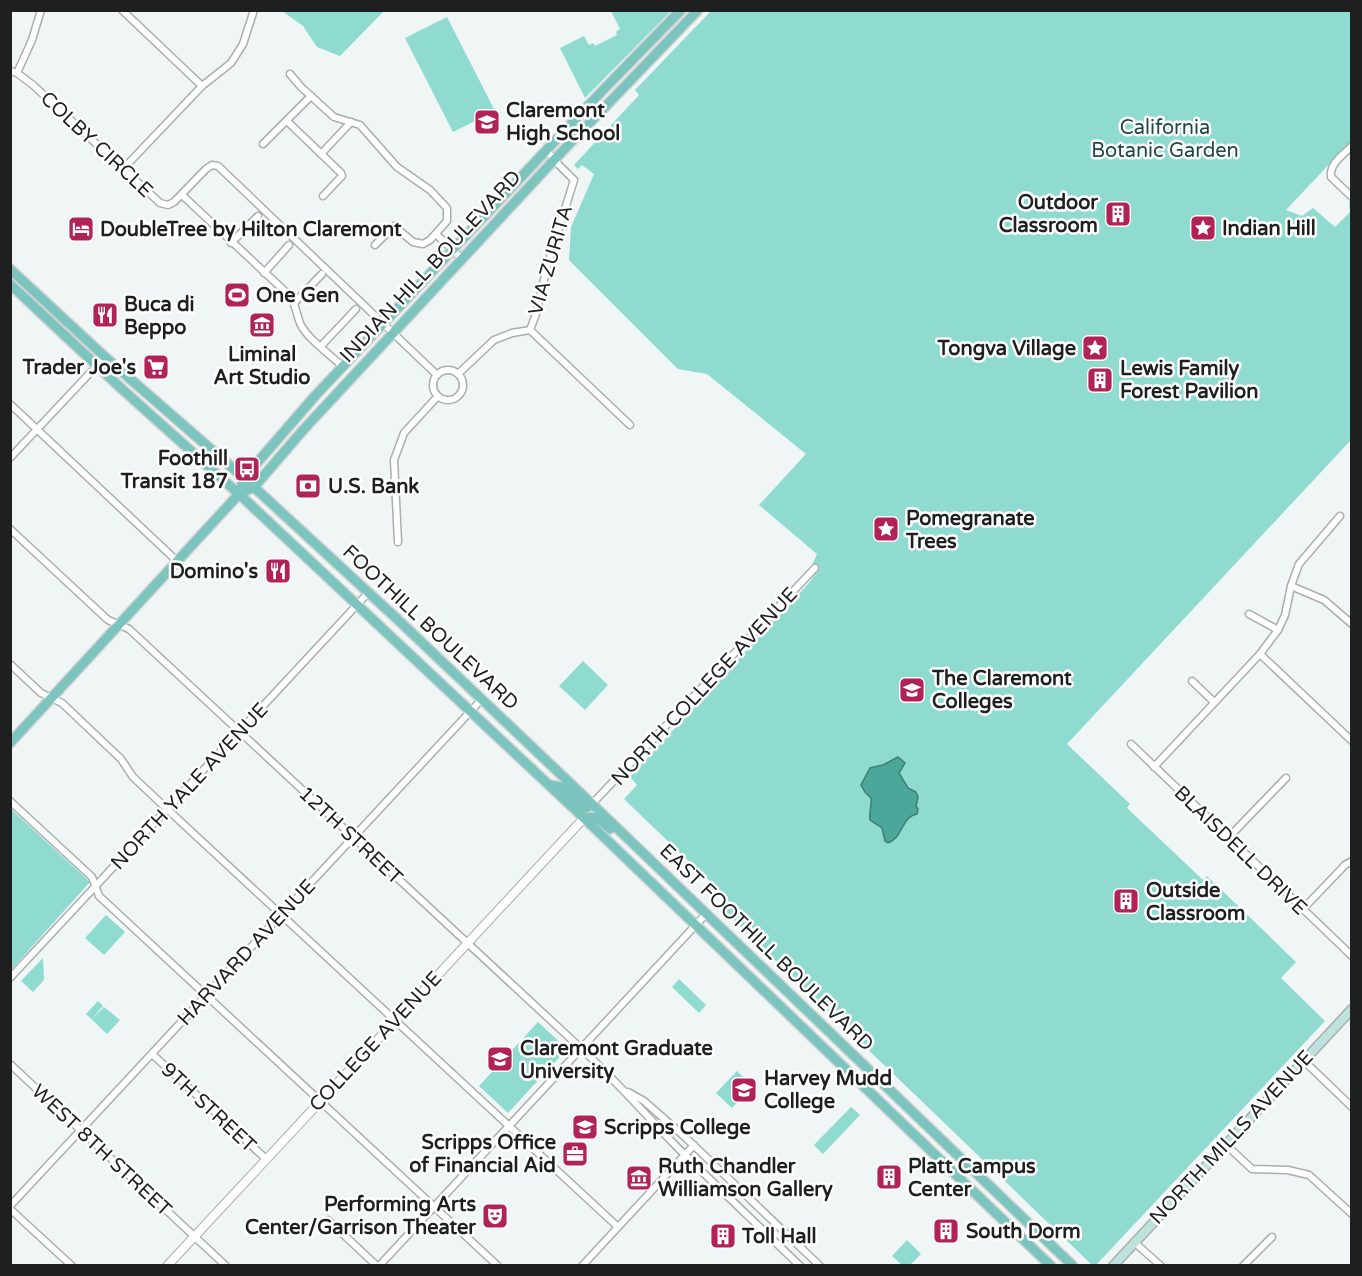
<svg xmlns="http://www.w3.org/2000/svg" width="1362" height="1276" font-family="'Varela Round',sans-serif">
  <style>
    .green { fill: #8fdbd0 }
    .water { fill: #4ca79b; stroke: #3e7e76; stroke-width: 1.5 }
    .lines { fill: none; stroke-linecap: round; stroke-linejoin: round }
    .minor-casing { stroke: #a8afae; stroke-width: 9 }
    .tertiary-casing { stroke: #a8afae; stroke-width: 10 }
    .secondary-casing { stroke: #a8afae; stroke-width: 11 }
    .primary-casing { stroke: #d2d2d2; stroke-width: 12 }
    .minor { stroke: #fff; stroke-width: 6 }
    .tertiary { stroke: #fff; stroke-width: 8 }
    .secondary { stroke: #bee2de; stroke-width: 8 }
    .primary { stroke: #7cc5be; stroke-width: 9 }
    .labels { text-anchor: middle; stroke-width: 5; stroke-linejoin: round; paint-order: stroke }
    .poi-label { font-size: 20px; font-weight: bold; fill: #1e2020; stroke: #fff; text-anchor: start }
    .park-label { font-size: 20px; fill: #1f4843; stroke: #fff }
    .street-label { font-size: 20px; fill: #1e2020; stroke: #fff }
  </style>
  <rect width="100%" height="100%" fill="#eff6f5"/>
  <g class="green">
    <polygon points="282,11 384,11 340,56 317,47 303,26"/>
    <polygon points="623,11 671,11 585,98 560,48 584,36 589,45 593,43 595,46 617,35 616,32 620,29 611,11 621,12"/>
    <polygon points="711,11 1351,11 1351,141 1286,210 1302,216 1313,208 1335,227 1350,212 1349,202 1351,203 1351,440 1067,744 1130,804 1127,808 1203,880 1207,876 1296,962 1281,978 1325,1021 1096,1265 1091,1264 727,914 725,905 727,898 624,799 637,785 630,777 808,584 818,571 812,565 817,554 759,505 806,454 707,374 678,369 569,260 571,227 594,174 582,165 578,169 574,165 639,95 635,90"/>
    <polygon points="447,17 495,111 453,132 405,38"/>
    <polygon points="583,661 608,685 585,710 559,686"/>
    <polygon points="10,808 90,882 11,970 10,970"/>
    <polygon points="106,915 125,932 104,955 85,938"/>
    <polygon points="43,958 44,980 33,992 21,981"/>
    <polygon points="679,979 706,1005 699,1013 672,987"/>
    <polygon points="98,1001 103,1006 92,1019 104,1007 120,1020 107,1034 86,1014"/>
    <polygon points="538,1022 567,1049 508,1113 479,1086"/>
    <polygon points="737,1071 752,1086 732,1108 716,1093"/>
    <polygon points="851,1107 860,1115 823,1154 814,1145"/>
    <polygon points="907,1240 921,1254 910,1265 902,1265 892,1256"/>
  </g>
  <path class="water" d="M898 757 905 763 899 773 908 788 916 792 918 797 916 806 918 809 917 814C901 817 903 838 888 843L885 841 882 828 870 820C869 811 872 806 871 798L865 792 861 785 870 768 883 765Z"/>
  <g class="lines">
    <defs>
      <g id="minor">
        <polyline points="122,10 202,86"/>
        <polyline points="10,71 17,73 33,85 160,203 168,205 174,202 206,169 212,165 218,166 437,375"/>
        <polyline points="17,73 32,40 41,10"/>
        <polyline points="290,74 301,87 334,117 360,125 397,167 430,190 447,208 447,221 430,240 423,244 413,242 394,226 375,245"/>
        <polyline points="287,121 341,173 342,176 323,196"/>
        <polyline points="263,144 311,96"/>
        <path d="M1352 146C1343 155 1329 164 1331 177L1352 197"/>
        <polyline points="321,154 351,122"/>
        <polyline points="123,169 202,86 231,63 243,44 254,10"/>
        <path d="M182 195 290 296C296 305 296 313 300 323 306 338 331 355 343 367"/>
        <polyline points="436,234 462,259"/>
        <polyline points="231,243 258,216"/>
        <polyline points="264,273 289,245"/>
        <polyline points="294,303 322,274"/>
        <polyline points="530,330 630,425"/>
        <polyline points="321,346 356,309"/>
        <circle cx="448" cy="385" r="15"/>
        <polyline points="458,374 494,340 512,333 530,330 536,314 547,267 574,180 554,160 547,150"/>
        <polyline points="10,404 178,562"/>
        <polyline points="10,458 105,357"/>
        <path d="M10 529 108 620 129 629 586 1053C617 1082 645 1114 675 1145 716 1186 758 1225 800 1266"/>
        <polyline points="398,542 394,460 404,433 438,396"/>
        <polyline points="1291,586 1324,600 1352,624"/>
        <polyline points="1249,614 1278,630"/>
        <polyline points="1260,654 1352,741"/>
        <polyline points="10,664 41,693 62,703 121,759 133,777 167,809 618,1227"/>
        <polyline points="1192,681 1214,702"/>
        <polyline points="1131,744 1352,956"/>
        <polyline points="1154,767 1260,654 1278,630 1285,615 1291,586 1299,564 1340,516"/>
        <polyline points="10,801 92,877 99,896 498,1266"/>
        <polyline points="592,804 815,568"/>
        <polyline points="1228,838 1286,778"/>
        <polyline points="1303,909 1345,865 1352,861"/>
        <polyline points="10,978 368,593"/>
        <polyline points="152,1054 266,1159"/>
        <polyline points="1303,1060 1352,1107"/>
        <polyline points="10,1064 226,1266"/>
        <polyline points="628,1092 644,1101 686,1138 820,1266"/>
        <polyline points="1225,1144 1252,1169 1288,1170 1309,1175 1352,1214"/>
        <polyline points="10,1206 482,699"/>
        <polyline points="10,1209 72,1266"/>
        <polyline points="328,1220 377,1266"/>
        <polyline points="1134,1242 1161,1266"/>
        <polyline points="379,1266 706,914"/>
        <polyline points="582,1266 694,1145"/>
        <polyline points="1243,1266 1272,1237"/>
      </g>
      <polyline id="tertiary" points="167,1266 584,818"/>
      <polyline id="secondary" points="1113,1266 1352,1009"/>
      <g id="primary">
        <polyline points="10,269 105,357 244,478 395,617 592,804 1073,1266"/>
        <polyline points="10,284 123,390 239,494 584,818 1051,1266"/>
        <polyline points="239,494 244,478 315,396 603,90 681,10"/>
        <polyline points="10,743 239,494 254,487 304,429 554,160 698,10"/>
        <polyline points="549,785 562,787 586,808 592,804"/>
        <path d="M584 818C596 815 601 821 610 829"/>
      </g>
    </defs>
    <use href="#minor" class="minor-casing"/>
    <use href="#tertiary" class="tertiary-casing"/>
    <use href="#secondary" class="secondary-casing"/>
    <use href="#primary" class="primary-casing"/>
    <use href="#minor" class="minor"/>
    <use href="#tertiary" class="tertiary"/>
    <use href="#secondary" class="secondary"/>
    <use href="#primary" class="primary"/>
  </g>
  <defs>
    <symbol id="school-square" viewBox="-11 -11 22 22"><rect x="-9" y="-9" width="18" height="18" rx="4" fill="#b12259" stroke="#fff"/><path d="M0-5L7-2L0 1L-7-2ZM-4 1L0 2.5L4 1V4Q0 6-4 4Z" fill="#fff"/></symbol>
    <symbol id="building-square" viewBox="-11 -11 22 22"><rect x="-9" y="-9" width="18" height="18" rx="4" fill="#b12259" stroke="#fff"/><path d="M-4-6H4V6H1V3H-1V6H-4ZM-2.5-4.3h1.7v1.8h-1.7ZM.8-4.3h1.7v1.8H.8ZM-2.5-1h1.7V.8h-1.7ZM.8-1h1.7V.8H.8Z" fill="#fff"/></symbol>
    <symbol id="sight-square" viewBox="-11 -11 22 22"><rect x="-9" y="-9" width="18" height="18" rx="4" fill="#b12259" stroke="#fff"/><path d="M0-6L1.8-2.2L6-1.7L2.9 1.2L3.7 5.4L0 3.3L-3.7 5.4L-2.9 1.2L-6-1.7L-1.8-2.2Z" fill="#fff"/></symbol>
    <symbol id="hotel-square" viewBox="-11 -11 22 22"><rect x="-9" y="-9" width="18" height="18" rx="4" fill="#b12259" stroke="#fff"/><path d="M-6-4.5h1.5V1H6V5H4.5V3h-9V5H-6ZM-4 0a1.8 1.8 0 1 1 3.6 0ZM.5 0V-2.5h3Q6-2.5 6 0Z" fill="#fff"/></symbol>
    <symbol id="stadium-square" viewBox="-11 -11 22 22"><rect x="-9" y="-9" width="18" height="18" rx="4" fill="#b12259" stroke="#fff"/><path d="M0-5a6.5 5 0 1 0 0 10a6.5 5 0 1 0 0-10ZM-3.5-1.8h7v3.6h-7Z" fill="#fff"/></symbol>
    <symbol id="restaurant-square" viewBox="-11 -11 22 22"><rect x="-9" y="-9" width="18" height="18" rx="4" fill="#b12259" stroke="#fff"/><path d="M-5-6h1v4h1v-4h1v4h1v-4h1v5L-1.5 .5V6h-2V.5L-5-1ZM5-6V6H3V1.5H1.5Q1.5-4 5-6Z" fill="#fff"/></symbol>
    <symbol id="museum-square" viewBox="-11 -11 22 22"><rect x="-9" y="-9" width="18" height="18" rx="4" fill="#b12259" stroke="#fff"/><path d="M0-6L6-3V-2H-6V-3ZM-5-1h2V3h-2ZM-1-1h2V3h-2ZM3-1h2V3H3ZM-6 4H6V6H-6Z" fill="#fff"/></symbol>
    <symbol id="supermarket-square" viewBox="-11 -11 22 22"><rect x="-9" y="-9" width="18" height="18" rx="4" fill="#b12259" stroke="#fff"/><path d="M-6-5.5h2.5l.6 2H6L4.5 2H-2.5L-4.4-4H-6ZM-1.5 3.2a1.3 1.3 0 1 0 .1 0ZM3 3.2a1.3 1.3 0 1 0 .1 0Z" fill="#fff"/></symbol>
    <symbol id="bus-square" viewBox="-11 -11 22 22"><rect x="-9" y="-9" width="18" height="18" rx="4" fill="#b12259" stroke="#fff"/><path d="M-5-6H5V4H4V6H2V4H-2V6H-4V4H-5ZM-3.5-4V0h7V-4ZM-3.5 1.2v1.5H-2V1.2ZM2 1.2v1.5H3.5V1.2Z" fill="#fff"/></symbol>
    <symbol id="bank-square" viewBox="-11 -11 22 22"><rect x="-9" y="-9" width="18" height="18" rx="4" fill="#b12259" stroke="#fff"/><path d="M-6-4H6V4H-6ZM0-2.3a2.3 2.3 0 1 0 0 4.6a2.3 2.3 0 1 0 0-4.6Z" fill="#fff"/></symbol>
    <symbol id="university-square" viewBox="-11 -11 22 22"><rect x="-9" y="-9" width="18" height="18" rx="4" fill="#b12259" stroke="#fff"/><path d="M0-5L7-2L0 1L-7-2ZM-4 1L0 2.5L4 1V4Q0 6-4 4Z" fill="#fff"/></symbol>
    <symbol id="office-square" viewBox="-11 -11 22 22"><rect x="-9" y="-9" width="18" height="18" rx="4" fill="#b12259" stroke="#fff"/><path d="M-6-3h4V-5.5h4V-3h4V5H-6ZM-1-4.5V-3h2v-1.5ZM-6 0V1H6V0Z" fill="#fff"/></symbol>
    <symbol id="theatre-square" viewBox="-11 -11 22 22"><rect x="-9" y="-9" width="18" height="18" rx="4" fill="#b12259" stroke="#fff"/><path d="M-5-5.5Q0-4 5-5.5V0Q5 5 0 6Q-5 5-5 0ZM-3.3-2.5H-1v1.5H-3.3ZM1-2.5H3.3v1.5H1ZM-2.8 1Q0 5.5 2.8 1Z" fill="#fff"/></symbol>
  </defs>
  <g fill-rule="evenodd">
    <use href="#school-square" x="472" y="107" width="30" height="30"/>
    <use href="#building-square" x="1103" y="199" width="30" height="30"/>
    <use href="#sight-square" x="1188" y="213" width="30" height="30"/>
    <use href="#hotel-square" x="66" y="214" width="30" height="30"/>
    <use href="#stadium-square" x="222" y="280" width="30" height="30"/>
    <use href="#restaurant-square" x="90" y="300" width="30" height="30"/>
    <use href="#museum-square" x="247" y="310" width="30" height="30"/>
    <use href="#sight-square" x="1080" y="333" width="30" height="30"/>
    <use href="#supermarket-square" x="141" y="352" width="30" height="30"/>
    <use href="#building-square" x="1085" y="365" width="30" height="30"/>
    <use href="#bus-square" x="232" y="454" width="30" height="30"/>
    <use href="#bank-square" x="293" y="471" width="30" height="30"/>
    <use href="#sight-square" x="871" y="514" width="30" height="30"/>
    <use href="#restaurant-square" x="263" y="556" width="30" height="30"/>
    <use href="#university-square" x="897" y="675" width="30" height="30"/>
    <use href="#building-square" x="1111" y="886" width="30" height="30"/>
    <use href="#university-square" x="485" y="1044" width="30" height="30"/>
    <use href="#university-square" x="729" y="1075" width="30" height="30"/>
    <use href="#university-square" x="570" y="1112" width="30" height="30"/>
    <use href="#office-square" x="560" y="1139" width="30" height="30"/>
    <use href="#building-square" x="874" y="1162" width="30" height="30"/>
    <use href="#museum-square" x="624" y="1163" width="30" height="30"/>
    <use href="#theatre-square" x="480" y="1201" width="30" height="30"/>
    <use href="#building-square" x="931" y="1216" width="30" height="30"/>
    <use href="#building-square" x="708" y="1221" width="30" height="30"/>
  </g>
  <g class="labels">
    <g class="poi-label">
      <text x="506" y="117">Claremont<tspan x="506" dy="23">High School</tspan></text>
      <text x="1098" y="209" text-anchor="end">Outdoor<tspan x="1098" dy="23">Classroom</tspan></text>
      <text x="1222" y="235">Indian Hill</text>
      <text x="100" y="236">DoubleTree by Hilton Claremont</text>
      <text x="256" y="302">One Gen</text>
      <text x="124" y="311">Buca di<tspan x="124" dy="23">Beppo</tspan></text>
      <text x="1076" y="355" text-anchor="end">Tongva Village</text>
      <text x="262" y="361" text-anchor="middle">Liminal<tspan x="262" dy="23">Art Studio</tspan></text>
      <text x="136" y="374" text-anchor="end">Trader Joe's</text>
      <text x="1120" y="375">Lewis Family<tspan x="1120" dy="23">Forest Pavilion</tspan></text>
      <text x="228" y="465" text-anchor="end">Foothill<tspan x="228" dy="23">Transit 187</tspan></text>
      <text x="328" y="493">U.S. Bank</text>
      <text x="906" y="525">Pomegranate<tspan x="906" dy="23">Trees</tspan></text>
      <text x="258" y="578" text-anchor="end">Domino's</text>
      <text x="932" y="685">The Claremont<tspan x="932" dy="23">Colleges</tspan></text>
      <text x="1146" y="897">Outside<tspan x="1146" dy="23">Classroom</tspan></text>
      <text x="520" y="1055">Claremont Graduate<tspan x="520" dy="23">University</tspan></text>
      <text x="764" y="1085">Harvey Mudd<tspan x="764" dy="23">College</tspan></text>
      <text x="604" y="1134">Scripps College</text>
      <text x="556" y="1149" text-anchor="end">Scripps Office<tspan x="556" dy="23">of Financial Aid</tspan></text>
      <text x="658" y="1173">Ruth Chandler<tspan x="658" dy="23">Williamson Gallery</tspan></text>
      <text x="908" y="1173">Platt Campus<tspan x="908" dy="23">Center</tspan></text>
      <text x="476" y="1211" text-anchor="end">Performing Arts<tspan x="476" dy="23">Center/Garrison Theater</tspan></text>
      <text x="966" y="1238">South Dorm</text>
      <text x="742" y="1243">Toll Hall</text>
    </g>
    <g class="park-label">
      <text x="1165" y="134">California<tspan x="1165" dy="23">Botanic Garden</tspan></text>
    </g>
    <g class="street-label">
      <text transform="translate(97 144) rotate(43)" y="7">COLBY CIRCLE</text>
      <text transform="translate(550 260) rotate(-74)" y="7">VIA ZURITA</text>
      <text transform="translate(430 266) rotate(-47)" y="7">INDIAN HILL BOULEVARD</text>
      <text transform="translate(431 627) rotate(43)" y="7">FOOTHILL BOULEVARD</text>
      <text transform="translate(704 686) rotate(-47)" y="7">NORTH COLLEGE AVENUE</text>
      <text transform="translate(189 786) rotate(-47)" y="7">NORTH YALE AVENUE</text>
      <text transform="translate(351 835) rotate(43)" y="7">12TH STREET</text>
      <text transform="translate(1241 850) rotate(44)" y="7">BLAISDELL DRIVE</text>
      <text transform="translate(767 947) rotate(44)" y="7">EAST FOOTHILL BOULEVARD</text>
      <text transform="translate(246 952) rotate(-47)" y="7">HARVARD AVENUE</text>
      <text transform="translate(375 1041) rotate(-47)" y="7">COLLEGE AVENUE</text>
      <text transform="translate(209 1107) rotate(43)" y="7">9TH STREET</text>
      <text transform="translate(1231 1137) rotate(-47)" y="7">NORTH MILLS AVENUE</text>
      <text transform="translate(102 1150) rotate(43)" y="7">WEST 8TH STREET</text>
    </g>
  </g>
  <rect width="1362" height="1276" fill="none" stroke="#1e2020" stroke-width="24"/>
</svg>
